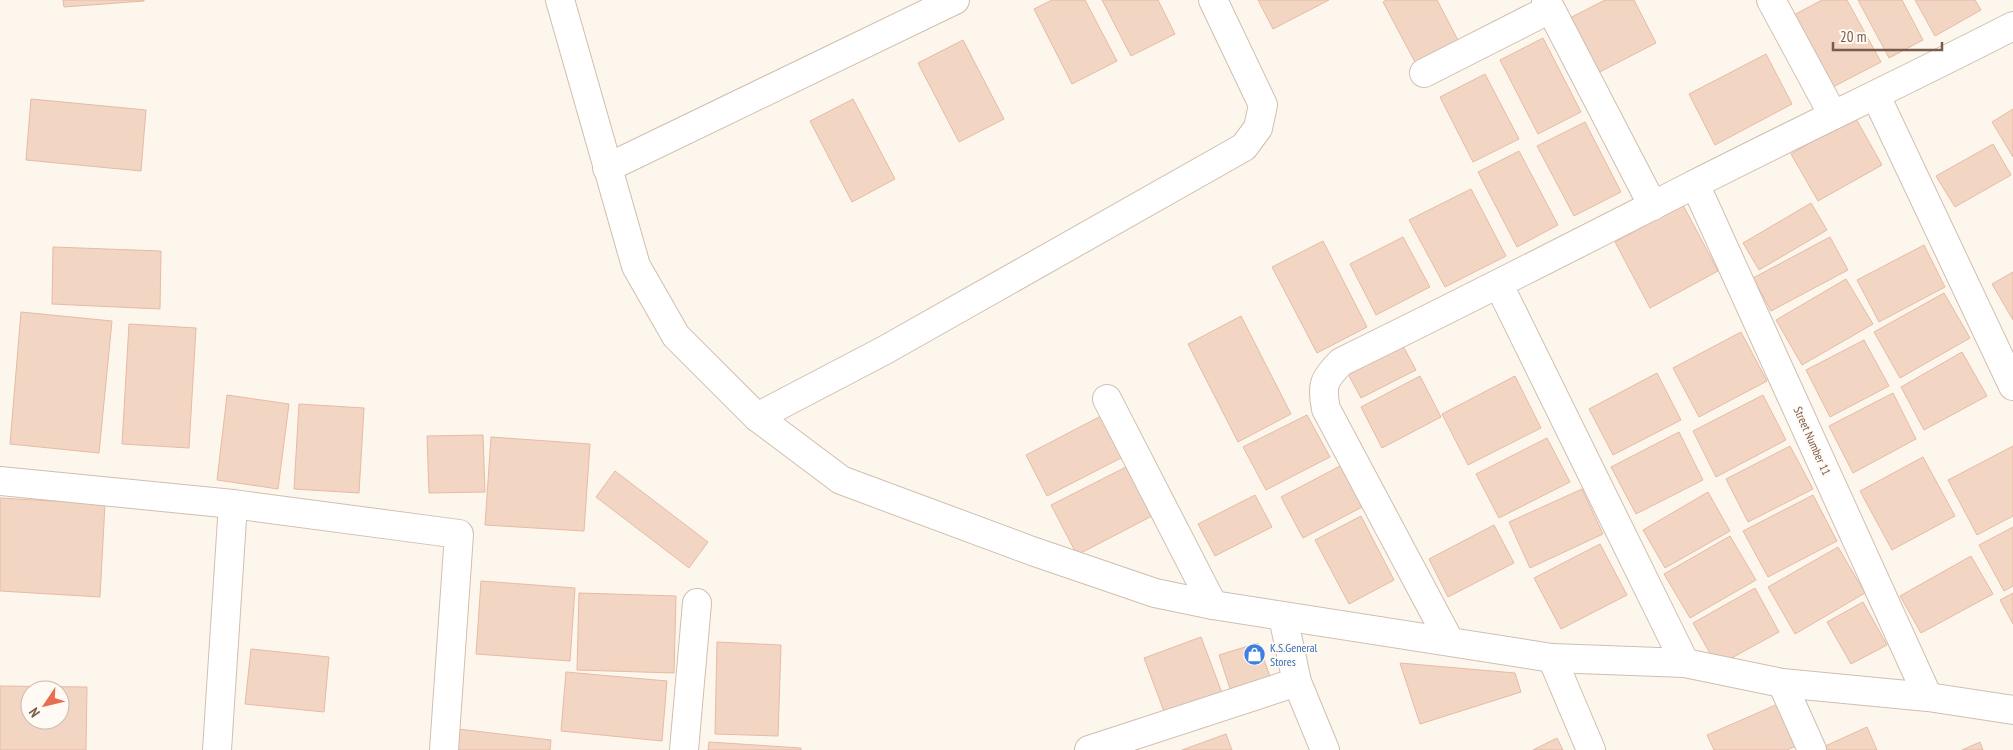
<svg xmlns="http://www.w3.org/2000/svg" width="2013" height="750" font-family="'PT Sans Narrow',sans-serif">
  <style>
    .building { fill: #f3d5c3; stroke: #e6bba3; fill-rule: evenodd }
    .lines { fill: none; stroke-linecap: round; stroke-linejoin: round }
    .minor-casing { stroke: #d1beb0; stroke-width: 30 }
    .minor { stroke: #fff; stroke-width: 28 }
    .labels { text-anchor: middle; stroke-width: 4; stroke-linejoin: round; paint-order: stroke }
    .street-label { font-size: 12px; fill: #7a5c4d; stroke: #fffaf3 }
    .shop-label { font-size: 12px; fill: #366cbe; stroke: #fffaf3; text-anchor: start }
  </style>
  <rect width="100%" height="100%" fill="#fdf6ec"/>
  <g class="building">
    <polygon points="63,0 144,0 144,1 64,7"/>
    <polygon points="1052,0 1085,0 1117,61 1072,84 1034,9"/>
    <polygon points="1102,0 1158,0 1175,34 1131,56"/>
    <polygon points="1258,0 1329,0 1273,29"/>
    <polygon points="1386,0 1437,0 1459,42 1416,64 1383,2"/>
    <polygon points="1605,0 1634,0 1656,43 1590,77 1562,22"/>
    <polygon points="1822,0 1847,0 1881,62 1829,89 1790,17"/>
    <polygon points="1858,0 1902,0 1923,40 1889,58"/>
    <polygon points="1915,0 1975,0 1981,10 1935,36"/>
    <polygon points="1543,38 1581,112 1538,134 1500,60"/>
    <polygon points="963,40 1004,119 959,142 918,63"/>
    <polygon points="1766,54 1792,104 1715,145 1689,94"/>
    <polygon points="1485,74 1519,139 1473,162 1440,97"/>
    <polygon points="31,99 146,110 141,171 26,160"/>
    <polygon points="853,99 895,179 852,202 810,121"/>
    <polygon points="2013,109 2013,157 1992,122"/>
    <polygon points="1855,117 1882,165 1818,201 1791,154"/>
    <polygon points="1585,122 1621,192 1574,216 1537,146"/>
    <polygon points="1993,144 2011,175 1955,207 1936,176"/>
    <polygon points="1519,151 1558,225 1517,247 1478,172"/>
    <polygon points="1471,189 1506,256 1445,287 1409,220"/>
    <polygon points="1811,203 1827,230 1759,270 1743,243"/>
    <polygon points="1683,205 1718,271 1650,308 1615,242"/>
    <polygon points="1403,237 1430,287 1376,315 1350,264"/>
    <polygon points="1830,237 1848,270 1771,311 1753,278"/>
    <polygon points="1323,241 1367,327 1317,353 1272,267"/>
    <polygon points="1924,245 1945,287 1879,322 1857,280"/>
    <polygon points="53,247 161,251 160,309 52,304"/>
    <polygon points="2013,272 2013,320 1992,284"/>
    <polygon points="1846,279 1873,324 1802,365 1776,320"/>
    <polygon points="1944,293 1970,338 1900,378 1874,332"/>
    <polygon points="21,312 112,321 99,453 10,444"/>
    <polygon points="1241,316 1291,414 1238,442 1188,344"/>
    <polygon points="129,324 196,328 189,448 122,444"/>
    <polygon points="1741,332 1767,381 1699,417 1673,368"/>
    <polygon points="1864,340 1889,386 1830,417 1806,370"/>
    <polygon points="1403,346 1416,370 1361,398 1348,374"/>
    <polygon points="1962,352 1987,396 1924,430 1901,387"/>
    <polygon points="1657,373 1681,420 1613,455 1589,409"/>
    <polygon points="1420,376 1441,417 1382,448 1361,407"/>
    <polygon points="1515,376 1541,428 1468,465 1442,414"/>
    <polygon points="1893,393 1916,439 1853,473 1829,426"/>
    <polygon points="227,395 289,404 278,489 217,480"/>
    <polygon points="1763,395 1786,440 1716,477 1693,431"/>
    <polygon points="299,404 364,408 359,493 294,489"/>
    <polygon points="1307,415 1330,457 1266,490 1243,447"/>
    <polygon points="1101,416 1123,457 1047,496 1026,455"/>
    <polygon points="1679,432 1703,480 1636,514 1611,467"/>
    <polygon points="483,435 485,492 429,493 427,436"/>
    <polygon points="491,437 590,444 584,531 485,525"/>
    <polygon points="1547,438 1570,482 1499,518 1476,474"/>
    <polygon points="1790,446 1813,489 1748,522 1726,479"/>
    <polygon points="2013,446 2013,516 1977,535 1948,480"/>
    <polygon points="1923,457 1955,516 1892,550 1860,491"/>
    <polygon points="1344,464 1366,505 1303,538 1281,497"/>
    <polygon points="1126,467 1152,516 1077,555 1051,505"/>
    <polygon points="615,471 708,542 689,568 596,497"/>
    <polygon points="1582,489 1603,534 1530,568 1509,522"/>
    <polygon points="1708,492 1730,531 1665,568 1643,530"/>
    <polygon points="1255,495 1272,527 1215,556 1198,524"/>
    <polygon points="1813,495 1837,541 1768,577 1743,531"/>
    <polygon points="0,498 105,504 100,597 0,591"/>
    <polygon points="1361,516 1394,580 1349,604 1315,540"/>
    <polygon points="1494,525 1514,563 1448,597 1429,559"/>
    <polygon points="2013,527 2013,586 2004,591 1979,545"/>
    <polygon points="1730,536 1756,580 1690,618 1664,574"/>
    <polygon points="1600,544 1627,595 1561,629 1534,578"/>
    <polygon points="1838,547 1865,593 1795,634 1768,587"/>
    <polygon points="1971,556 1993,594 1921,633 1900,596"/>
    <polygon points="481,581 575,588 570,661 476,654"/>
    <polygon points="1755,588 1779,632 1717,666 1693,623"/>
    <polygon points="579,593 676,596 674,673 577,670"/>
    <polygon points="2013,593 2013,624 2000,600"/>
    <polygon points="1863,602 1887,645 1851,664 1827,622"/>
    <polygon points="1201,637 1222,693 1165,714 1144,658"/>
    <polygon points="717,642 781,645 778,736 715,734"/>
    <polygon points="1258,643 1272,682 1232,695 1219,655"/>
    <polygon points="251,649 329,657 324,712 245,704"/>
    <polygon points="1400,663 1515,673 1521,692 1420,724"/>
    <polygon points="566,672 667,681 662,741 561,731"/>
    <path d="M0 686 87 687 86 750H0ZM30 690H60V720H30Z"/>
    <polygon points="1778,704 1796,746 1787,750 1714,750 1707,735"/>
    <polygon points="1867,727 1877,750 1822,750 1821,748"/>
    <polygon points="458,729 551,740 550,750 456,750"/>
    <polygon points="1226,734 1232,750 1182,750"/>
    <polygon points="1557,738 1563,750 1533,750"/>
    <polygon points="709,742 801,748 801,750 708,750"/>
    <polygon points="1980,742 1983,750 1962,750"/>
  </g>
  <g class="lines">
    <defs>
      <g id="minor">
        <polyline points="560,0 636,266 676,336 757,417 841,480 1032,551 1155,593 1213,605 1552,658 1685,663 1782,683 1928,697 2013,710"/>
        <polyline points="1546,0 1653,206"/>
        <polyline points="1771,0 1833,115"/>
        <polyline points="1424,73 1550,9"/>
        <polyline points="1876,96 2013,386"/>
        <polyline points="607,168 955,0"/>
        <polyline points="1695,184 1928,697"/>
        <polyline points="1499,285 1685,663"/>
        <polyline points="1107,399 1213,605"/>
        <polyline points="757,417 885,350 1244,147 1258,128 1263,105 1213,0"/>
        <polyline points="0,481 233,504 459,534 444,750"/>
        <polyline points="1283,617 1297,682 1325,750"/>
        <path d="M1449 640 1326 409C1321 385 1324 379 1341 362 1460 304 1577 244 1695 184 1801 130 1908 80 2013 26"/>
        <polyline points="1552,658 1591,750"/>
        <polyline points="1782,683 1812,750"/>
        <polyline points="217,750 233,504"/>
        <polyline points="684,750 697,603"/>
        <polyline points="1089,750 1297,682"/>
      </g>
    </defs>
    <use href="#minor" class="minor-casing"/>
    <use href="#minor" class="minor"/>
  </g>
  <defs>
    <symbol id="shop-disc" viewBox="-11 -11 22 22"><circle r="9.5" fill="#3f7fe0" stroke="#fffaf3"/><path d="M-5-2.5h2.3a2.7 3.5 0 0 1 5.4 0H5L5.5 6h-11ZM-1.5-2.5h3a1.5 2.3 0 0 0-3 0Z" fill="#fff"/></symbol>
  </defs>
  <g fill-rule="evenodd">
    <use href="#shop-disc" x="1242" y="642" width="25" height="25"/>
  </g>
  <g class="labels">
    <g class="street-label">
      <text transform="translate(1812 441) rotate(66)" y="4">Street Number 11</text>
    </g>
    <g class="shop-label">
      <text x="1270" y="652">K.S.General<tspan x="1270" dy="14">Stores</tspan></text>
    </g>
  </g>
  <g transform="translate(45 705) rotate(235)"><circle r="24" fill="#fffaf3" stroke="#cabbb1"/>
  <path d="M0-4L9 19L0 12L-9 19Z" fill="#e76f51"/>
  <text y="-8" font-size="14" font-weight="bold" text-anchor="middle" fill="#7a5c4d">N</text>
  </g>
  <path d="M1833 42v8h109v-8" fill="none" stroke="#7a5c4d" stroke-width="2.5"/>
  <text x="1840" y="42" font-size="15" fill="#7a5c4d" stroke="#fffaf3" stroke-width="4" paint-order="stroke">20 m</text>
</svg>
